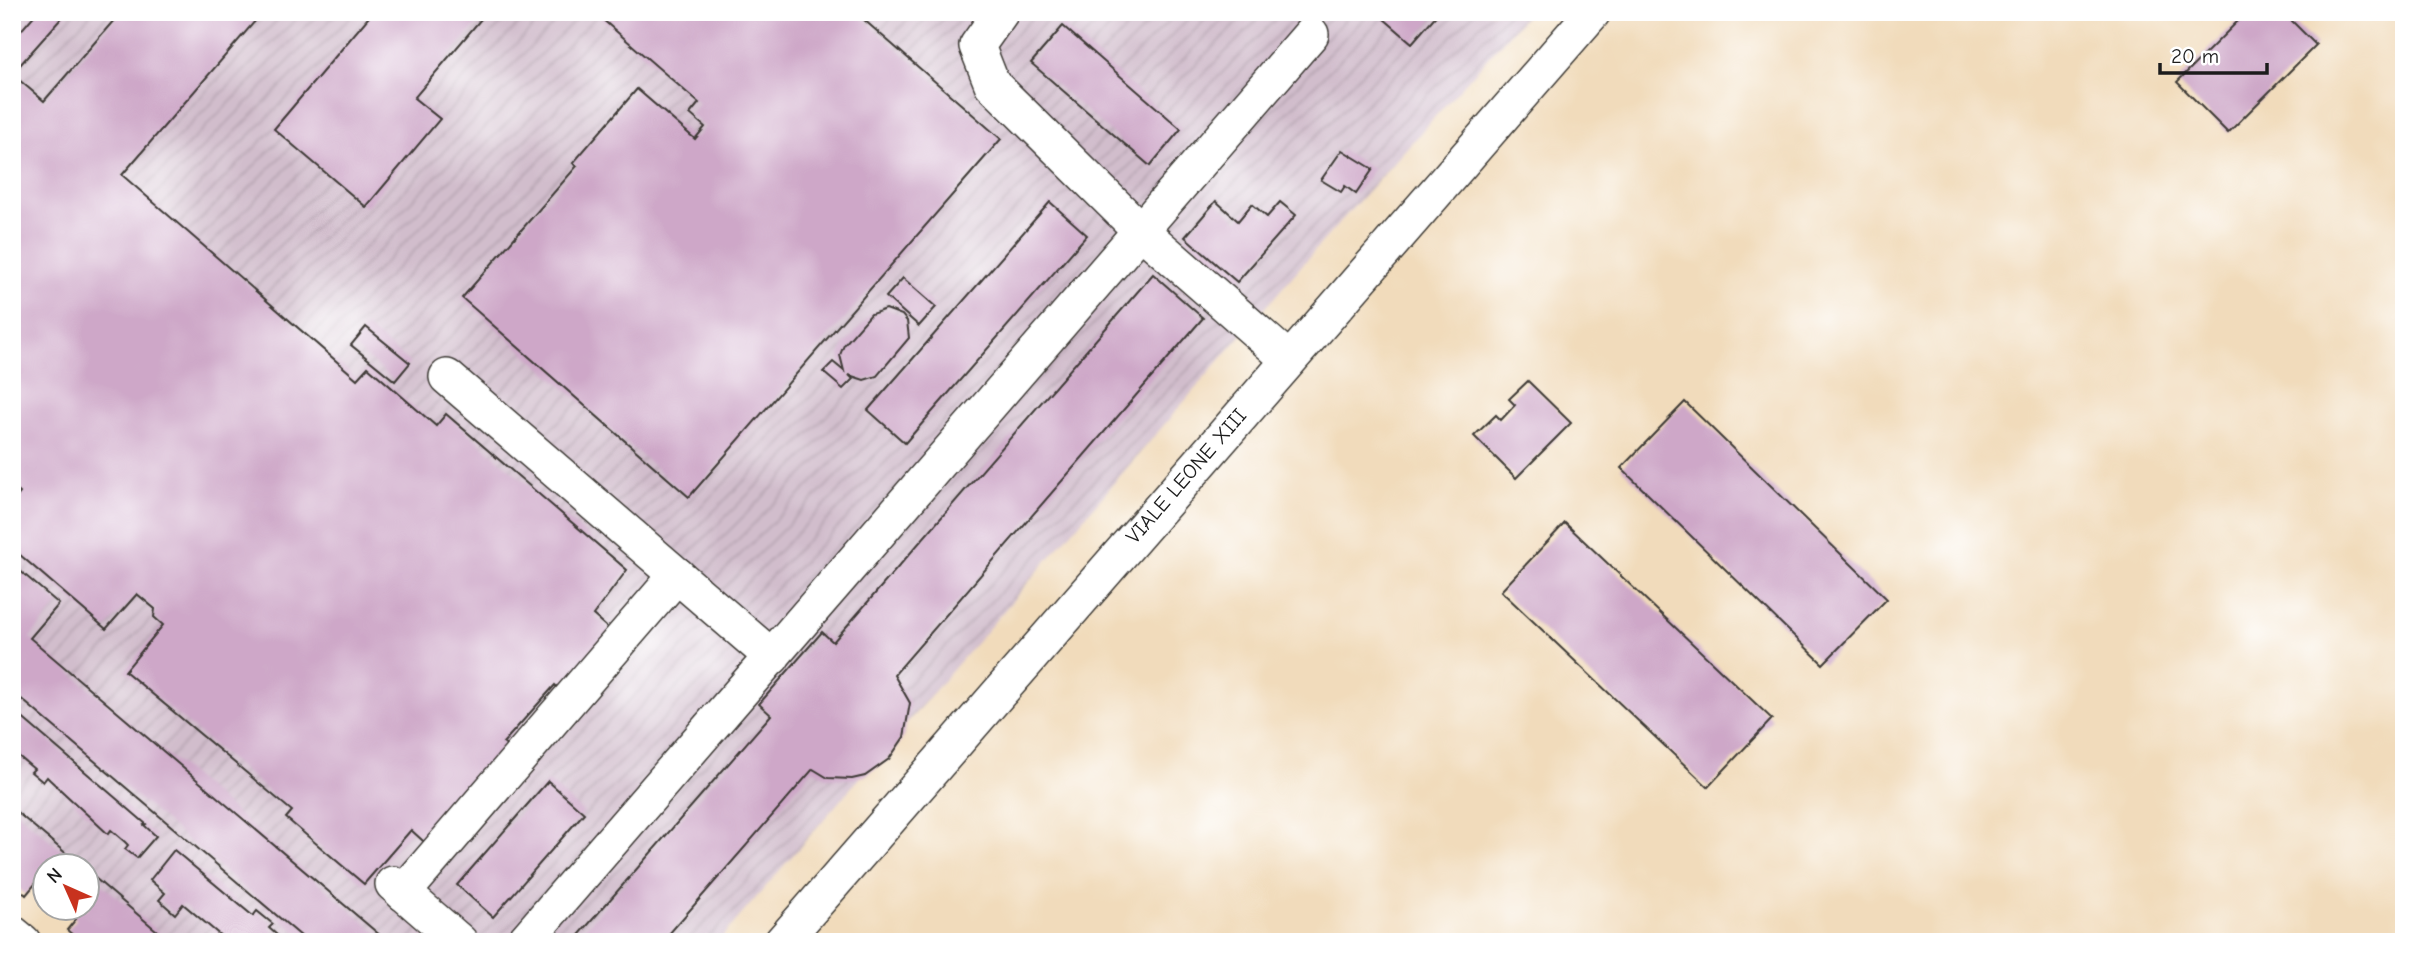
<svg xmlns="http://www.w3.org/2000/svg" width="2416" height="954" viewBox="0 0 2416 954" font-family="'Comic Neue',sans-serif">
	<defs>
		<pattern id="industrial-furrows" width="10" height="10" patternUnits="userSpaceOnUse" patternTransform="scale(1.75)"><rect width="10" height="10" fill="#d1bdcc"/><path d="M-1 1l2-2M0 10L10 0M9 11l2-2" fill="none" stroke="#b3a2af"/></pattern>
	</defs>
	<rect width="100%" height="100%" fill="#fff"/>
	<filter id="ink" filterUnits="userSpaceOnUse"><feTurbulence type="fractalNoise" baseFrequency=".0143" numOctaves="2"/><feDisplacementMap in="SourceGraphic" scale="14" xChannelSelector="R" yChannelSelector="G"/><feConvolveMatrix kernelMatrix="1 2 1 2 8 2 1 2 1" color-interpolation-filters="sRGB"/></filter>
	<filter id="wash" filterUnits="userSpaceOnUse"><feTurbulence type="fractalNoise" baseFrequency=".00686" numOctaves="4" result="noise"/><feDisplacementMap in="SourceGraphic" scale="28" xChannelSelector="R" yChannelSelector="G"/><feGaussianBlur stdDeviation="1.57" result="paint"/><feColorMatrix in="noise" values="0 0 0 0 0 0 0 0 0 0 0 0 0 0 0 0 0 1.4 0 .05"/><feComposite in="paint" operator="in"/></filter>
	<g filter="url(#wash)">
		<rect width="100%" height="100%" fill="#f1dbbb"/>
		<!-- industrial -->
		<path fill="url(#industrial-furrows)" d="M12 12H1529L1315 250 718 942H105L88 908V866L12 863Z"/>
		<g id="blocks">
			<!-- building -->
			<g fill="#cea7c8">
				<path d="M37 12H67L12 74 44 101 121 12H263L122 175 357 379 368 367 436 426 446 414 627 570 593 615 619 638 567 697 555 685 503 743 517 755 433 850 411 830 364 884 286 818 292 811 125 671 163 625 154 617 155 609 137 594 106 629 12 548V503L20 493 12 486V41Z"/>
				<path d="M373 12H487L414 98 440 119 366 207 274 129Z"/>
				<path d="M594 12H855L1001 139 689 497 462 298 577 166 573 163 637 89 695 139 705 127 690 114 699 103Z"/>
				<path d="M1376 12H1439L1412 43Z"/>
				<path d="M2247 12H2283L2316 45 2228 133 2177 82Z"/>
				<path d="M1063 26 1181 129 1150 166 1031 63Z"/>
				<path d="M1342 150 1373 169 1356 194 1345 186 1341 192 1321 180Z"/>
				<path d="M1216 201 1238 221 1252 204 1267 217 1280 202 1296 215 1237 282 1185 237Z"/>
				<path d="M1050 202 1087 235 905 443 868 410Z"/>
				<path d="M1153 274 1203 318 894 675 910 703 904 737 889 759 865 776 852 779 828 778 813 769 662 942H573L771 715 759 704 822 632 833 642Z"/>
				<path d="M903 278 936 307 919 326 886 297Z"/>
				<path d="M886 309 902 315 907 321 909 338 877 376 864 380 849 375 853 379 843 389 823 372 833 362 844 371 840 355 844 345 871 314Z"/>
				<path d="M366 327 410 363 395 381 351 345Z"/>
				<path d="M1528 381 1571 423 1516 478 1474 436 1496 415 1501 420 1515 405 1509 399Z"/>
				<path d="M1685 402 1887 599 1823 664 1621 468Z"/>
				<path d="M1565 523 1772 719 1708 787 1501 591Z"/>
				<path d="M12 564 59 604 30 638 388 942H308L12 691Z"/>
				<path d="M12 709 146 824 144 825 156 836 137 858 125 849 128 845 125 842 111 830 108 834 50 780 47 777 43 782 31 772 34 769 16 754 19 750 12 745Z"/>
				<path d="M548 781 584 813 493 917 457 885Z"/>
				<path d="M12 808 81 866H46V892L35 884 26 895 12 883Z"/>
				<path d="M174 850 253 916 257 911 273 924 269 928 285 942H228L183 904 175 914 159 900 165 893 150 880Z"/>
				<path d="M88 872 109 890 170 942H81L67 930 76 919 64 908H88Z"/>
			</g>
		</g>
	</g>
	<g filter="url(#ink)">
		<use href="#blocks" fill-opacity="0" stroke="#3c3934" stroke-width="2"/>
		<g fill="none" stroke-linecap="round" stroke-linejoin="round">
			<!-- minor casing -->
			<g stroke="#3c3934" stroke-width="38">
				<g id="minor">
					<path d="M1001 12 977 46 992 84 1140 230 1288 359"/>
					<path d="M447 377 772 657"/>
					<path d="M393 884 460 942"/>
					<path d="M403 893 677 575"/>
					<path d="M12 933 23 942"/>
					<path d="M524 942 1311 34"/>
					<path d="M782 942 1593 12"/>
				</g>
			</g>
			<!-- minor -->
			<use href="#minor" stroke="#fff" stroke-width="35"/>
		</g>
	</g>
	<g text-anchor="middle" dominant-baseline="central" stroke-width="5" stroke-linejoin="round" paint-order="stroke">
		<!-- street labels -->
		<g font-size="21" fill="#1c1c1c" stroke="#fff">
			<text transform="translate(1186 476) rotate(-49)">VIALE LEONE XIII</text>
		</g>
	</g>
	<!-- margin -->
	<rect width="2416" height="954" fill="none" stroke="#fff" stroke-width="42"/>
	<!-- north arrow -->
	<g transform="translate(66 887) rotate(315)"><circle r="33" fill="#ffffff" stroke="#a4a4a4" stroke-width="2"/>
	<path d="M0-5L12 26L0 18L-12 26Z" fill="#c8321e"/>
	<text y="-10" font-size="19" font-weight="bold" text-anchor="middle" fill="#1c1c1c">N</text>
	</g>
	<!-- scale -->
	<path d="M2160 63v10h107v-10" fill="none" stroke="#1c1c1c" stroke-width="3.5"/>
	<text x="2171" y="63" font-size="21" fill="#1c1c1c" stroke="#ffffff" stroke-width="5" paint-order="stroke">20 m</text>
</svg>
